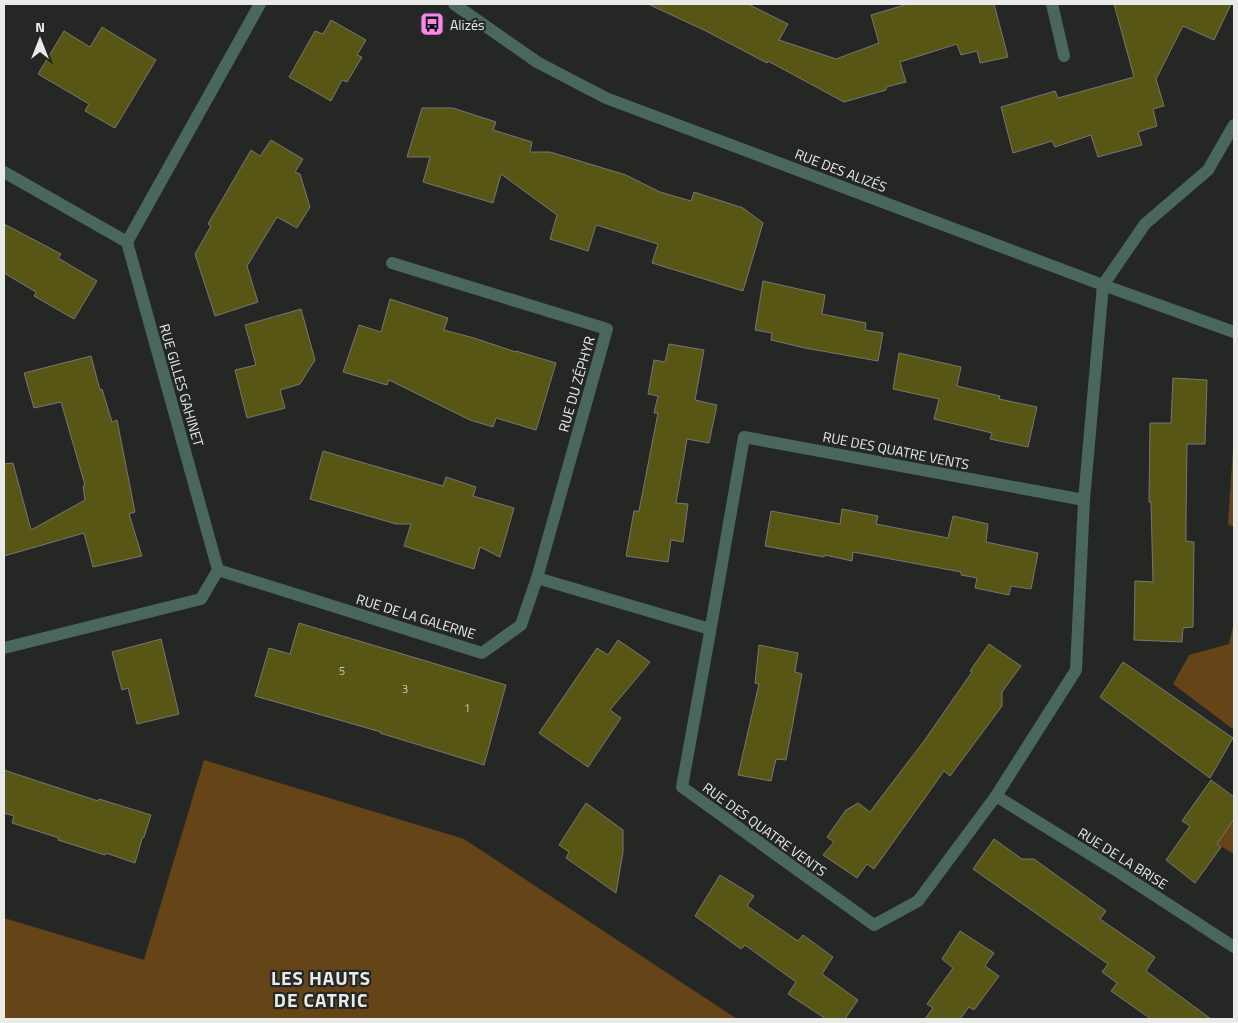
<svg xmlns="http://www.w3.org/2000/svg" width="1238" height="1023" viewBox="0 0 1238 1023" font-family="'Titillium Web',sans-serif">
	<rect width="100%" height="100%" fill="#252725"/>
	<!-- green -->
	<g fill="#654517">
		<path d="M1233 448H1234V527L1228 524Z"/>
		<path d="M1234 622V730L1173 684 1189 655 1229 644Z"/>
		<path d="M204 760 464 839 737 1019H4V918L144 960Z"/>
		<path d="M1234 819V854L1217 844Z"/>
	</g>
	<!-- building -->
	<g fill="#585615" stroke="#777774">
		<path d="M648 4H748L788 24 779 40 836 59 879 43 871 15 908 4H994L1008 57 980 63 977 51 961 55 957 44 900 62 906 82 886 87V90L844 102 768 61 767 63 706 31Z"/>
		<path d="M1114 4H1231L1214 40 1183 26 1156 79 1164 106 1153 109 1157 126 1138 132 1142 145 1098 157 1091 135 1055 147 1052 141 1013 153 1001 107 1055 91 1058 98 1134 77Z"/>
		<path d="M331 20 366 40 357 55 362 57 347 82 342 80 331 101 289 77 315 31 323 34Z"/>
		<path d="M102 27 156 60 115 128 85 111 89 104 38 74 64 31 90 47Z"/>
		<path d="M422 108H453L496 122 493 130 532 142 530 152H550L626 175 660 192 691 201 694 192 743 208 763 223 743 291 652 263 658 244 596 225 588 251 550 239 557 215 501 174 493 203 423 182 430 157H407Z"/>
		<path d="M271 140 303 159 295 172 300 174 310 207 297 228 277 217 247 266 258 302 215 316 195 254 211 226 208 224 251 150 260 156Z"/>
		<path d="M4 224 61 254 58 258 97 281 74 319 34 296 36 292 4 273Z"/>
		<path d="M763 281 825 295 822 314 866 323 865 330 883 333 878 361 805 348 771 340 772 333 755 330Z"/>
		<path d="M390 299 448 318 444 330 474 338 516 352V351L556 363 536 430 496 418 493 427 470 420 389 380 387 385 343 372 359 325 381 332Z"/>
		<path d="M301 309 315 360 300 384 280 390 285 408 247 418 235 370 256 365 245 325Z"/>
		<path d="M669 344 704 350 695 400 717 405 709 443 687 439 676 503 688 504 683 542 671 540 668 562 626 556 634 511H639L658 413H654L658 396 648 394 654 360 665 362Z"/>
		<path d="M899 353 961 367 957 386 1000 396 999 399 1037 407 1028 447 990 439 992 433 934 419 939 399 893 389Z"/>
		<path d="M91 356 100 390 102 389 112 422 117 420 135 512 129 514 142 556 93 567 84 533 4 556V464L13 463 31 530 85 500 83 486 85 485 61 402 34 408 24 373Z"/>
		<path d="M1173 378 1207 380 1205 444H1187L1186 521V541L1194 542 1193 627 1183 628 1182 642 1134 640 1135 581 1153 582 1151 502H1149L1150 423H1171Z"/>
		<path d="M323 451 443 486 446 477 476 487 473 496 514 508 500 557 480 547 474 569 404 546 411 524H396L310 499Z"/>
		<path d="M842 509 878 516 876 524 948 538 953 516 988 524 986 542 1038 553 1031 589 1011 586 1009 595 975 588 977 578 961 575V572L853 552 852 561 825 555 824 557 765 546 771 511 840 524Z"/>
		<path d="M299 623 506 685 484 765 380 733 381 732 255 696 269 648 290 654Z"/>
		<path d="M161 639 179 714 137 724 128 688 122 690 112 652Z"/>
		<path d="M618 640 650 662 610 710 621 718 588 767 539 733 597 648 608 655Z"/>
		<path d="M989 644 1021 666 1002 692V706L950 776 944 771 874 869 867 864 857 878 823 855 834 842 827 837 846 810 858 803 870 812 924 741 972 672 970 671Z"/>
		<path d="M759 645 798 653 795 672 802 674 786 760 776 759 771 781 738 775 759 684 755 683Z"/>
		<path d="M1123 662 1233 738 1210 778 1100 697Z"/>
		<path d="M4 770 98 801 99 799 151 815 144 837 142 839 135 863 106 853 105 855 58 840 59 838 12 823 14 816 4 813Z"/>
		<path d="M1211 780 1234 797V819L1217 844 1221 847 1195 883 1166 860 1190 826 1182 821Z"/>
		<path d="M586 803 623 830V852L616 893 566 858 569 852 559 845Z"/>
		<path d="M994 839 1022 859H1034L1106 911 1100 919 1155 957 1146 971 1211 1019H1151L1111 991 1117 983 1102 972 1108 964 973 869Z"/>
		<path d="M720 875 754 896 747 906 798 941 803 935 833 957 822 974 858 1000 845 1019H826L788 994 796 982 745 945 741 949 695 916Z"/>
		<path d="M960 931 994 953 985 966 999 976 974 1010 969 1007 960 1019H925L933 1008 927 1004 953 968 942 959Z"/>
	</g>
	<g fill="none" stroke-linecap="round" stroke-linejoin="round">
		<!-- street -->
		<g stroke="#49675f" stroke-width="12">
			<path d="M454 4 537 62 606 98 1103 285 1234 332"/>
			<path d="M1052 4 1064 56"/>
			<path d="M4 172 127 242"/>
			<path d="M392 263 607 329 537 578"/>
			<path d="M1084 500 744 437 712 621 682 787 874 925 918 901 996 796 1076 670 1084 500 1103 285 1145 224 1208 170 1234 125"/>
			<path d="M218 570 482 653 521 625 537 578 710 629"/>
			<path d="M4 648 201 599 218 570 127 242 260 4"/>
			<path d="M996 796 1117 871 1234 947"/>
		</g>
	</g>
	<!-- icons -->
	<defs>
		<g id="bus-square" transform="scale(1.25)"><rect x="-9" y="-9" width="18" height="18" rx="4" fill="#f688ec" stroke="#252725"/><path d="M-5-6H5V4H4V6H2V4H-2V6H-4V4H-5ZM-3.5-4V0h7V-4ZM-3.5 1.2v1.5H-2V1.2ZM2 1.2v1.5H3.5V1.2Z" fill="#111"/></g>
	</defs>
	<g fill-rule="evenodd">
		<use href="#bus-square" x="432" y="24"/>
	</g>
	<g text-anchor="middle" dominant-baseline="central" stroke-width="4.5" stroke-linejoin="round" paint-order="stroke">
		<!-- number labels -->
		<g font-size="11" fill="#c5c6b4">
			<text x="342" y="671">5</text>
			<text x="405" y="689">3</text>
			<text x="467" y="708">1</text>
		</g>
		<!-- poi labels -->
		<g font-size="14" fill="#e9ebe9" stroke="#252725" text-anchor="start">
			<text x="450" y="24">Alizés</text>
		</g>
		<!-- street labels -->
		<g font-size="14" fill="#e9ebe9" stroke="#252725">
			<text transform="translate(841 170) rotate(21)">RUE DES ALIZÉS</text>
			<text transform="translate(576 384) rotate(-74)">RUE DU ZÉPHYR</text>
			<text transform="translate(182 385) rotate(74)">RUE GILLES GAHINET</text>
			<text transform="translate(896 450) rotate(11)">RUE DES QUATRE VENTS</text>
			<text transform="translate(416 616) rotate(17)">RUE DE LA GALERNE</text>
			<text transform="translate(765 829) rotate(36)">RUE DES QUATRE VENTS</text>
			<text transform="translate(1123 858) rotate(32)">RUE DE LA BRISE</text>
		</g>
		<!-- district labels -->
		<g font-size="19" font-weight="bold" letter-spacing="1" fill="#e9ebe9" stroke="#252725">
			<text x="321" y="977">LES HAUTS<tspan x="321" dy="22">DE CATRIC</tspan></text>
		</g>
	</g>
	<!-- border -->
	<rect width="1238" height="1023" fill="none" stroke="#e9ebe9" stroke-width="10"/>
	<!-- north arrow -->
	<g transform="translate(40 40)" stroke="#252725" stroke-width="4" paint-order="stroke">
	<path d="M0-4L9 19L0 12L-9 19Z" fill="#e9ebe9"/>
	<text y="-8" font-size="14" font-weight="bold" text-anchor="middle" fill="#e9ebe9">N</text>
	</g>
</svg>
